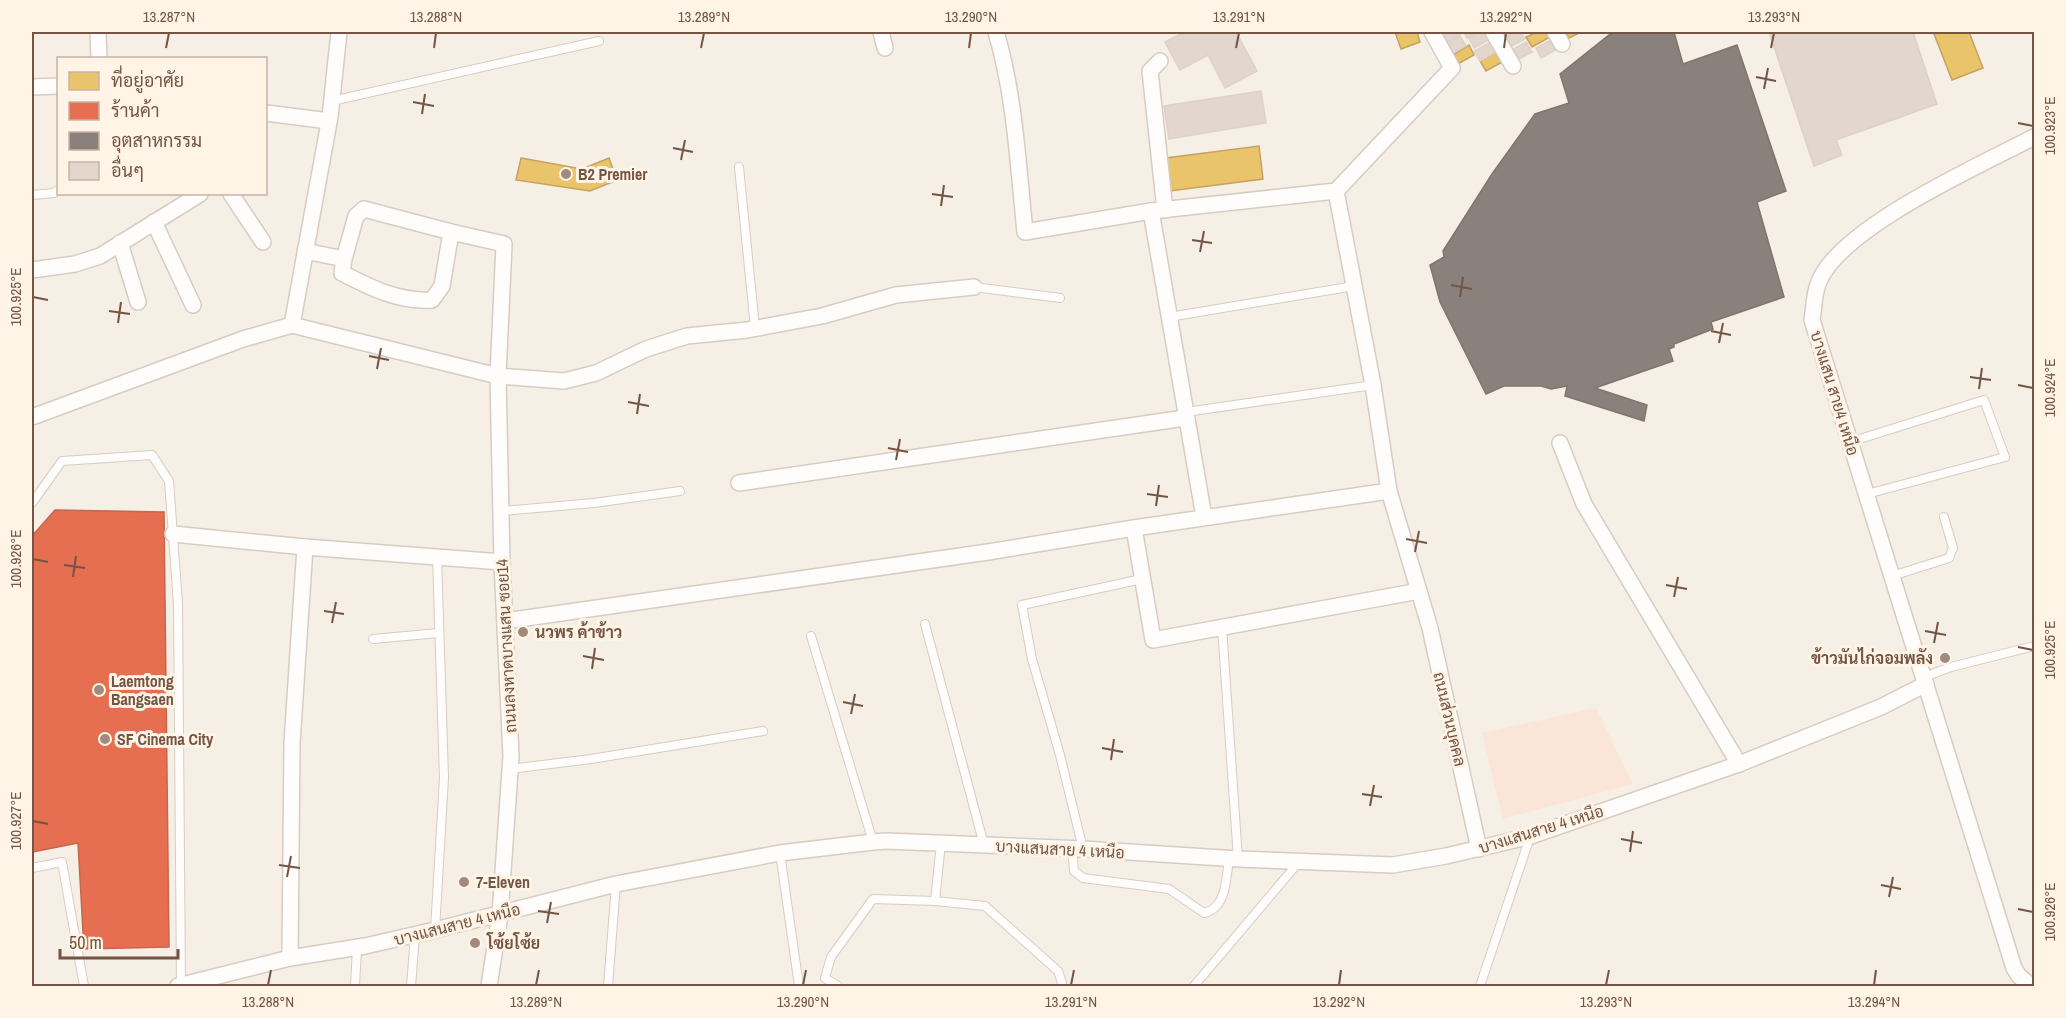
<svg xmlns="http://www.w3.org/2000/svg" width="2066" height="1018" viewBox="0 0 2066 1018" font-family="'Archivo Narrow',Sarabun,sans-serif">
	<rect width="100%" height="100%" fill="#f6efe5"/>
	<!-- commercial -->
	<path fill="#fbe5d9" d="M1596 708 1633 784 1503 819 1482 733Z"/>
	<!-- homes -->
	<g fill="#e9c46a" stroke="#c6a25f" stroke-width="1.5">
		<path d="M1395 32H1417L1420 42 1401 49Z"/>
		<path d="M1537 32H1547L1550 37 1532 47 1526 37Z"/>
		<path d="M1565 32H1581L1569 38Z"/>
		<path d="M1940 32H1969L1983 68 1952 80 1934 34Z"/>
		<path d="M1469 45 1474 55 1456 65 1451 56Z"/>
		<path d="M1498 51 1504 61 1486 71 1480 61Z"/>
		<path d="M1259 146 1263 179 1170 191 1166 158Z"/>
		<path d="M521 158 582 169 609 158 617 180 590 191 516 180Z"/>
	</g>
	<!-- shops -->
	<path fill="#e76f51" stroke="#c4674d" stroke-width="1.5" d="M55 510 164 512 169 947 84 949 78 843 32 852V536Z"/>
	<!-- industry -->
	<path fill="#8a817c" stroke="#83746c" stroke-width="1.5" d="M1618 32H1674L1683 64 1737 45 1786 191 1757 202 1784 297 1711 322 1713 329 1674 344V347L1669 349 1673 361 1595 388 1647 405 1644 421 1565 396 1567 386 1551 389 1541 386H1504L1486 394 1440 302 1430 265 1444 257 1443 251 1492 174 1535 114 1569 103 1560 74 1609 35Z"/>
	<!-- building -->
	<g fill="#e2d6cd" stroke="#dfd1c7" stroke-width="1.5">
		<path d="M1184 32H1236L1257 71 1225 88 1208 55 1180 70 1165 42Z"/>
		<path d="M1442 32H1460L1461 34 1443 44 1437 34Z"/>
		<path d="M1464 32H1479L1467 38Z"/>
		<path d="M1480 32H1489L1492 38 1474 48 1469 38Z"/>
		<path d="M1514 32H1521L1525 39 1506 49 1501 39Z"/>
		<path d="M1769 32H1913L1937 104 1836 140 1842 155 1814 166Z"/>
		<path d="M1460 36 1466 46 1448 56 1442 46Z"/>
		<path d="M1554 38 1559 48 1541 58 1536 48Z"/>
		<path d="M1493 41 1498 51 1480 61 1474 51Z"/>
		<path d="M1526 42 1532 52 1513 62 1508 52Z"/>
		<path d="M1261 91 1266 123 1169 139 1164 106Z"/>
	</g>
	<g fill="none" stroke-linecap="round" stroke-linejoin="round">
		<!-- lane casing -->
		<g stroke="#d7ccc3" stroke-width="10">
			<g id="lane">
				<path d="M332 101 599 41"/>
				<path d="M739 167 755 328"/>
				<path d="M32 195 54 193 58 190"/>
				<path d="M974 287 1060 298"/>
				<path d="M1169 317 1354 286"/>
				<path d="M1186 412 1373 385"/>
				<path d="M1850 442 1984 400 2005 457 1867 494"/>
				<path d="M32 503 62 461 152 455 169 481 178 604 181 986"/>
				<path d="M501 511 594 503 680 491"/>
				<path d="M1892 576 1949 558 1953 548 1944 517"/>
				<path d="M925 624 984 845"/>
				<path d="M1222 627 1238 859"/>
				<path d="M811 636 873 842"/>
				<path d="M373 639 438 633"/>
				<path d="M1924 677 1951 667 2034 646"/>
				<path d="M510 769 591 759 763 731"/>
				<path d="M1072 848 1074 871 1083 878 1169 889 1204 913C1227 908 1226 878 1229 859"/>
				<path d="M1083 849 1060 755 1032 659 1022 605 1142 579"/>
				<path d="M780 853 799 986"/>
				<path d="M32 868 62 862 84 986"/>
				<path d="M935 901 941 843"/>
				<path d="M435 930 444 778 437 556"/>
				<path d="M355 986 357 948"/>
				<path d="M411 986 415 935"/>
				<path d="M608 986 616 884"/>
				<path d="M838 986 825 978 831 957 873 899 935 901 985 906 1058 971 1063 986"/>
				<path d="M1194 986 1298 863"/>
				<path d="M1480 986 1530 837"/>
			</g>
		</g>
		<!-- street casing -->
		<g stroke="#d7ccc3" stroke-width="18">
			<g id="street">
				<path d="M98 32 99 58"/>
				<path d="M881 32 885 48"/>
				<path d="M996 32C1015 96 1018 165 1025 232L1151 211 1336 191"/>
				<path d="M1432 32 1452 68 1336 191 1373 385 1389 491 1430 628 1479 849"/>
				<path d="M1493 32 1513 66"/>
				<path d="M1555 32 1562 44"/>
				<path d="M1160 61 1150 71 1165 210"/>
				<path d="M32 87 58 86"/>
				<path d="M266 113 329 121"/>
				<path d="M231 194 263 242"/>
				<path d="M1151 211 1204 517"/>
				<path d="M154 222 193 305"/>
				<path d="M451 232 504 244 498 376 502 562 511 756 500 915 489 986"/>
				<path d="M120 243 138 302"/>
				<path d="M305 251 344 259 342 273C371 288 399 302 432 300L442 286 451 232 364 209 356 216 344 259"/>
				<path d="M32 270 75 264 100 256 200 194"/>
				<path d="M292 325 330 117 339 32"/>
				<path d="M32 417 243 339 292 325 498 376 564 381 596 373 646 349 687 336 747 330 822 316 896 295 974 287"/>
				<path d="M1560 443 1584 504 1739 764"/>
				<path d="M739 483 1185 418"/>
				<path d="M1134 528 1153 640 1419 591"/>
				<path d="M173 534 305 547 502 562"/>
				<path d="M505 621 988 552 1134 528 1389 491"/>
				<path d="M290 958 292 743 305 547"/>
				<path d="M178 986 290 958 365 946 435 930 616 884 780 853 873 842 886 841 1083 849 1238 859 1393 865 1446 856 1531 836 1739 764 1881 707 1926 684"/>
				<path d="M2031 986 2019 976 2014 968 1812 320C1814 308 1814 295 1818 284 1838 228 1981 165 2034 137"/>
			</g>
		</g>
		<!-- lane -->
		<use href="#lane" stroke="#fefdfb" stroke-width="8"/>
		<!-- street -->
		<use href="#street" stroke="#fefdfb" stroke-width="15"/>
	</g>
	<!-- ticks -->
	<path fill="none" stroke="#745445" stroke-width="2" d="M166 48 169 33M434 48 436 33M701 48 704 33M969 48 971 33M1236 48 1239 33M1504 48 1506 33M1771 48 1774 33M1756 77 1776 81M1764 89 1768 68M413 102 434 106M422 114 425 94M2018 123 2033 126M673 148 693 152M681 160 685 140M932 194 953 197M941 206 944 185M1192 240 1212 243M1200 252 1204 231M1451 285 1472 289M33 297 48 300M1460 297 1463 277M109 311 130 314M118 323 121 302M1711 331 1731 335M1719 343 1723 323M369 356 389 360M377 369 381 348M1970 377 1991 380M2018 385 2033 388M1979 389 1982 368M628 402 649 406M637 414 640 394M888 448 908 452M896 460 900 439M1147 494 1168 497M1156 506 1159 485M1406 539 1427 543M1415 552 1419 531M33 559 48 562M64 565 85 568M73 577 76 556M1666 585 1687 589M1674 597 1678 577M324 611 344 614M332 623 336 602M1925 631 1946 635M1934 643 1938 622M2018 647 2033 650M583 656 604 660M592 669 595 648M843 702 863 706M851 714 855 694M1102 748 1123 752M1111 760 1114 739M1362 794 1382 797M1370 806 1374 785M33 821 48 824M1621 839 1642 843M1630 852 1633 831M279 865 300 868M287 877 291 856M1881 885 1901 889M1889 897 1893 877M2018 909 2033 912M538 911 559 914M547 923 551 902M268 985 271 970M536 985 539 970M803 985 806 970M1071 985 1074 970M1339 985 1341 970M1606 985 1609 970M1874 985 1876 970"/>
	<!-- markers -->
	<g fill="#a28a7d" stroke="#fff4e5" stroke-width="2">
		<circle cx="566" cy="174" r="6"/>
		<circle cx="523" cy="632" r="6"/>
		<circle cx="1945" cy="658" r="6"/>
		<circle cx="99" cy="690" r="6"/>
		<circle cx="105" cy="739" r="6"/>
		<circle cx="464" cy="882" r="6"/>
		<circle cx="475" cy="943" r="6"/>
	</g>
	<g text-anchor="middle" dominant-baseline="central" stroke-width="6" stroke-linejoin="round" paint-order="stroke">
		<!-- poi labels -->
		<g font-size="16" font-weight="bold" fill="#745445" stroke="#fff4e5" text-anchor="start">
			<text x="578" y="174">B2 Premier</text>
			<text x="535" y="632">นวพร ค้าข้าว</text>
			<text x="1933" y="658" text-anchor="end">ข้าวมันไก่จอมพลัง</text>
			<text x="111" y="681">Laemtong<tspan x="111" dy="18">Bangsaen</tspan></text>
			<text x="117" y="739">SF Cinema City</text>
			<text x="476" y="882">7-Eleven</text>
			<text x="487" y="943">โซ้ยโซ้ย</text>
		</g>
		<!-- street labels -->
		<g font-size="16" fill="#745445" stroke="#fff4e5">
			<text transform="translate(1835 393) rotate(73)">บางแสน สาย4 เหนือ</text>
			<text transform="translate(506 646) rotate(-93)">ถนนลงหาดบางแสน ซอย14</text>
			<text transform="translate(1450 719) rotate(77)">ถนนส่วนบุคคล</text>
			<text transform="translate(1541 829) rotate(-17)">บางแสนสาย 4 เหนือ</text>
			<text transform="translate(1060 849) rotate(3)">บางแสนสาย 4 เหนือ</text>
			<text transform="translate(457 924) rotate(-14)">บางแสนสาย 4 เหนือ</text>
		</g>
	</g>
	<!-- border -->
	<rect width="2066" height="1018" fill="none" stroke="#fff4e5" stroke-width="66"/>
	<!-- legend -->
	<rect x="57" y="57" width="210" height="138" fill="#fff4e5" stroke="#c7b4a5" stroke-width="1.5"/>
	<rect x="69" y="72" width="30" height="18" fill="#e9c46a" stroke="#c7b4a5" stroke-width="1.5"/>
	<text x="111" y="87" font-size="18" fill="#745445">ที่อยู่อาศัย</text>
	<rect x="69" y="102" width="30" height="18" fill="#e76f51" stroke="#c7b4a5" stroke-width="1.5"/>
	<text x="111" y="117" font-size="18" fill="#745445">ร้านค้า</text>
	<rect x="69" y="132" width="30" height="18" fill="#8a817c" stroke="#c7b4a5" stroke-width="1.5"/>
	<text x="111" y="147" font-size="18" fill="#745445">อุตสาหกรรม</text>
	<rect x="69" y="162" width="30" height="18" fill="#e2d6cd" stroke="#c7b4a5" stroke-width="1.5"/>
	<text x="111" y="177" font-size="18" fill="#745445">อื่นๆ</text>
	<!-- scale -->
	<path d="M60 949v9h118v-9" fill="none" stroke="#745445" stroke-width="3"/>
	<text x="69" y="949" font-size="18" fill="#745445" stroke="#fff4e5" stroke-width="4.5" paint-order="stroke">50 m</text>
	<rect x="33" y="33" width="2000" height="952" fill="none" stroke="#745445" stroke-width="2"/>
	<g font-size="15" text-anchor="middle" fill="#745445">
		<text x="169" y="22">13.287°N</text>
		<text x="436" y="22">13.288°N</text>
		<text x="704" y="22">13.289°N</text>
		<text x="971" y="22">13.290°N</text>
		<text x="1239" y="22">13.291°N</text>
		<text x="1506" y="22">13.292°N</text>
		<text x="1774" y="22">13.293°N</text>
		<text transform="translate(2050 126) rotate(-90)" y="5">100.923°E</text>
		<text transform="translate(16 297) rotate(-90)" y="5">100.925°E</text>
		<text transform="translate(2050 388) rotate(-90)" y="5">100.924°E</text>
		<text transform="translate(16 559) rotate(-90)" y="5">100.926°E</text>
		<text transform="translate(2050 650) rotate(-90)" y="5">100.925°E</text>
		<text transform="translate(16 821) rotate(-90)" y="5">100.927°E</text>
		<text transform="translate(2050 912) rotate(-90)" y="5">100.926°E</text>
		<text x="268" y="1007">13.288°N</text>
		<text x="536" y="1007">13.289°N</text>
		<text x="803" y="1007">13.290°N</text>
		<text x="1071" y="1007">13.291°N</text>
		<text x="1339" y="1007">13.292°N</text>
		<text x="1606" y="1007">13.293°N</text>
		<text x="1874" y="1007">13.294°N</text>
	</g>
</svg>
